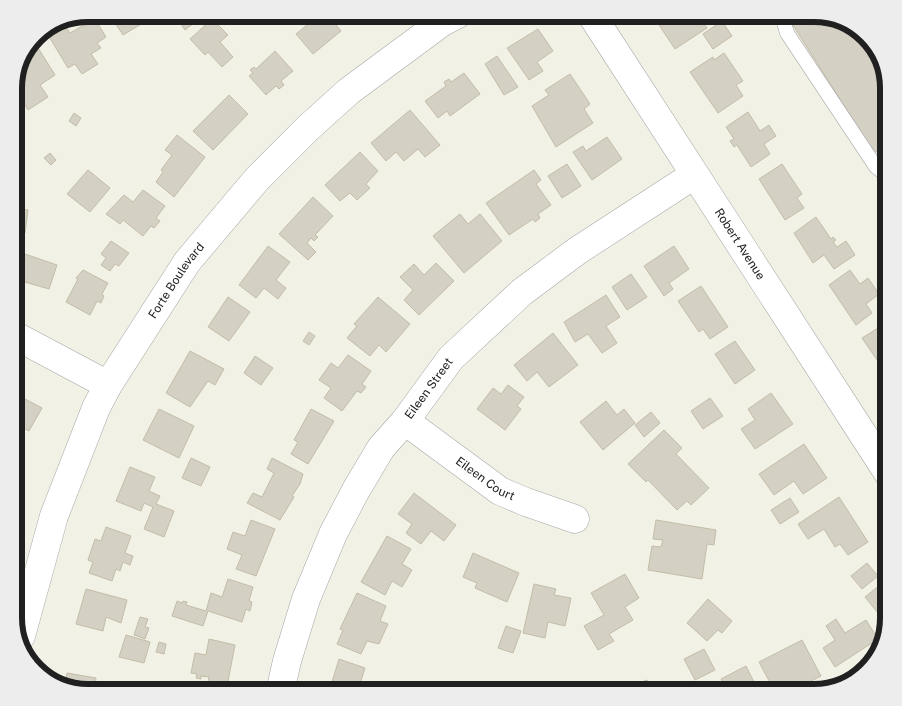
<svg xmlns="http://www.w3.org/2000/svg" width="902" height="706" viewBox="0 0 902 706" font-family="'Public Sans',sans-serif">
	<rect width="100%" height="100%" fill="#f1f1e6"/>
	<!-- building -->
	<g fill="#d4d0c3" stroke="#c3bda7">
		<path d="M92 14 106 37 97 43 101 48 91 54 98 64 82 74 75 64 68 68 45 30 63 23 70 33 84 25 81 21Z"/>
		<path d="M109 14H158L123 35Z"/>
		<path d="M260 14H279L268 23Z"/>
		<path d="M320 14H327L341 31 313 54 296 34Z"/>
		<path d="M663 14H684L686 16 697 14 707 28 675 49 655 19Z"/>
		<path d="M803 14H814L863 32 881 56 888 89V144L874 153 791 22Z"/>
		<path d="M189 18 194 23 185 30 181 24Z"/>
		<path d="M212 19 228 35 220 42 233 57 222 67 208 52 205 55 190 39Z"/>
		<path d="M722 21 732 36 713 49 703 34Z"/>
		<path d="M538 29 553 51 537 62 543 71 529 80 507 48Z"/>
		<path d="M35 43 55 75 40 85 48 97 28 110 20 97 15 100 14 98V83Z"/>
		<path d="M275 51 293 71 281 81 284 85 279 89 276 86 266 95 249 76 253 73 250 70 254 67 256 69Z"/>
		<path d="M724 53 743 81 736 85 743 96 718 113 690 72 713 57 714 60Z"/>
		<path d="M497 56 518 87 504 95 485 64Z"/>
		<path d="M464 73 480 94 450 116 447 111 438 118 425 101 446 86 444 82 449 79 451 82Z"/>
		<path d="M570 74 590 104 584 109 593 123 556 147 532 106 549 95 545 90Z"/>
		<path d="M229 95 248 114 213 150 193 131Z"/>
		<path d="M410 110 440 145 425 157 418 149 404 161 396 152 386 161 371 143Z"/>
		<path d="M748 112 760 131 769 125 776 136 764 144 770 154 751 167 737 145 734 147 730 141 734 139 726 127Z"/>
		<path d="M74 113 81 118 76 126 69 121Z"/>
		<path d="M177 135 205 157 174 197 156 182 163 172 161 170 172 155 165 150Z"/>
		<path d="M607 137 622 159 592 180 573 152 583 146 586 151Z"/>
		<path d="M360 152 378 171 366 184 370 188 357 200 350 193 340 201 325 185Z"/>
		<path d="M50 153 56 160 51 165 44 158Z"/>
		<path d="M567 164 581 186 562 198 548 176Z"/>
		<path d="M782 164 802 194 797 198 804 208 785 220 759 179Z"/>
		<path d="M88 170 110 188 90 212 67 194Z"/>
		<path d="M534 170 541 180 536 184 551 205 538 214 540 218 535 222 533 219 509 235 486 203Z"/>
		<path d="M143 190 165 206 156 218 160 221 154 228 151 226 143 236 123 220 120 224 106 214 124 195 133 202Z"/>
		<path d="M313 197 333 216 315 235 318 237 314 241 311 238 307 243 316 252 308 260 279 234Z"/>
		<path d="M14 208 28 210 25 233 14 232Z"/>
		<path d="M460 214 468 224 480 214 502 241 464 273 433 236Z"/>
		<path d="M816 217 831 239 833 237 836 240 833 242 837 247 846 241 855 255 834 269 824 255 813 263 794 233Z"/>
		<path d="M111 241 129 253 119 266 115 264 110 271 101 265 106 258 101 254Z"/>
		<path d="M268 246 290 262 276 280 286 288 278 299 264 288 256 298 239 285Z"/>
		<path d="M674 246 689 269 669 283 673 289 664 296 644 266Z"/>
		<path d="M22 253 57 265 49 289 14 279Z"/>
		<path d="M436 263 454 281 419 315 404 300 413 290 400 277 414 264 424 275Z"/>
		<path d="M83 270 108 283 102 294 104 296 101 303 97 301 90 315 66 302 78 279 76 278Z"/>
		<path d="M850 270 860 284 868 278 879 294 866 304 872 313 856 325 829 285Z"/>
		<path d="M631 274 647 297 627 310 612 287Z"/>
		<path d="M701 286 728 327 710 339 703 329 699 332 678 301Z"/>
		<path d="M606 295 620 317 606 326 617 343 602 353 588 334 575 342 564 322Z"/>
		<path d="M228 297 250 312 229 341 208 327Z"/>
		<path d="M378 297 410 324 386 352 379 345 370 356 347 338 357 326 354 324Z"/>
		<path d="M886 323 888 327V376L862 338Z"/>
		<path d="M309 332 315 336 309 345 303 341Z"/>
		<path d="M553 333 578 365 549 387 537 372 527 381 514 365Z"/>
		<path d="M735 341 755 370 735 384 715 354Z"/>
		<path d="M190 351 224 369 215 385 208 381 190 407 166 393Z"/>
		<path d="M348 355 371 371 362 384 366 387 361 393 357 391 342 411 324 398 331 388 319 380 331 363 338 368Z"/>
		<path d="M255 356 273 368 261 385 244 373Z"/>
		<path d="M508 385 524 397 517 406 521 409 505 430 477 409 493 388 501 394Z"/>
		<path d="M14 393 42 408 29 431 14 423Z"/>
		<path d="M771 393 793 424 755 449 741 429 755 420 748 409Z"/>
		<path d="M710 398 723 416 703 429 691 411Z"/>
		<path d="M606 401 617 415 624 409 635 423 603 450 580 422Z"/>
		<path d="M159 409 194 426 179 458 143 440Z"/>
		<path d="M311 409 334 421 308 464 291 454 298 442 294 440Z"/>
		<path d="M651 412 660 423 644 437 635 425Z"/>
		<path d="M664 430 682 448 676 454 709 488 691 505 687 501 677 510 648 480 646 482 628 464Z"/>
		<path d="M804 444 827 478 803 494 794 481 774 495 759 474Z"/>
		<path d="M14 449 22 452 16 467 22 469 14 487Z"/>
		<path d="M191 458 210 467 201 486 182 478Z"/>
		<path d="M272 458 303 474 300 484 292 496 294 497 280 520 247 503 253 493 262 497 274 473 267 469Z"/>
		<path d="M130 467 155 477 149 491 160 496 156 504 174 511 164 537 144 529 153 507 144 503 141 511 116 501Z"/>
		<path d="M414 493 456 525 444 541 431 531 421 544 406 533 412 524 398 514Z"/>
		<path d="M839 497 868 542 848 555 840 544 835 547 824 529 808 539 798 524Z"/>
		<path d="M790 498 799 512 780 524 771 510Z"/>
		<path d="M251 520 275 529 256 576 236 569 242 555 227 549 233 532 245 536Z"/>
		<path d="M656 520 716 530 714 545 707 544 702 579 648 570 652 546 661 547 663 540 653 539Z"/>
		<path d="M106 527 131 536 125 553 133 556 130 565 123 562 120 571 116 569 112 581 89 573 93 562 88 560 95 539 101 541Z"/>
		<path d="M387 536 411 549 402 564 412 570 402 587 392 581 385 595 361 582Z"/>
		<path d="M473 553 519 573 507 602 475 588 477 583 463 577Z"/>
		<path d="M867 563 878 576 862 589 851 576Z"/>
		<path d="M625 574 639 598 625 607 633 620 609 634 614 641 598 650 584 626 604 615 591 593Z"/>
		<path d="M228 579 253 587 249 601 252 602 250 611 246 609 242 622 208 611 203 626 172 616 177 601 182 603 183 601 187 602 186 605 206 611 211 593 222 597Z"/>
		<path d="M534 584 556 589 554 595 571 598 565 626 548 622 545 638 523 633Z"/>
		<path d="M881 584 888 590 886 623 865 597Z"/>
		<path d="M86 589 127 600 121 623 106 617 103 631 76 624Z"/>
		<path d="M357 593 386 606 380 621 388 624 379 644 367 641 361 654 337 644 343 630 340 629Z"/>
		<path d="M708 599 732 621 722 633 718 630 707 641 687 623Z"/>
		<path d="M140 617 148 619 145 627 149 628 145 639 134 635Z"/>
		<path d="M836 619 845 633 866 620 878 639 835 667 823 648 835 640 826 626Z"/>
		<path d="M506 626 521 631 513 653 498 648Z"/>
		<path d="M126 635 150 642 144 663 119 657Z"/>
		<path d="M209 639 235 645 228 681 231 682 229 692H206L209 677 201 676V679L196 678 197 674 191 673 195 653 206 655Z"/>
		<path d="M802 640 821 676 790 692H775L759 662Z"/>
		<path d="M159 642 166 644 164 654 156 652Z"/>
		<path d="M704 649 715 670 695 680 684 659Z"/>
		<path d="M339 659 365 668 360 684 370 687 368 692H329Z"/>
		<path d="M746 666 759 692H718L717 690 724 686 721 679Z"/>
		<path d="M67 673 96 678 94 692 65 683Z"/>
		<path d="M647 680 652 692H634L631 686Z"/>
	</g>
	<g fill="none" stroke-linecap="round" stroke-linejoin="round">
		<!-- service casing -->
		<g stroke="#a7a7a7" stroke-width="15">
			<path id="service" d="M785 14 784 23 787 33 876 167 884 173 888 171"/>
		</g>
		<!-- minor casing -->
		<g stroke="#a7a7a7" stroke-width="29">
			<g id="minor">
				<path id="s1" d="M591 14 888 473"/>
				<path d="M14 335 108 385"/>
				<path id="s2" d="M405 421 500 491 526 502 575 519"/>
				<path id="s3" d="M21 636 54 516 96 408 108 385 187 262 257 179 308 128 349 91 441 23 458 14"/>
				<path id="s4" d="M280 692 287 661 306 599 333 534 356 490 381 448 405 421 451 358 522 292 577 251 694 175"/>
			</g>
		</g>
		<!-- service -->
		<use href="#service" stroke="#fff" stroke-width="14"/>
		<!-- minor -->
		<use href="#minor" stroke="#fff" stroke-width="28"/>
	</g>
	<g text-anchor="middle" dominant-baseline="central" stroke-width="5" stroke-linejoin="round" paint-order="stroke">
		<!-- street labels -->
		<g font-size="12" fill="#202020" stroke="#fff">
			<text stroke="none"><textPath href="#s1" startOffset="274">Robert Avenue</textPath></text>
			<text stroke="none"><textPath href="#s3" startOffset="391">Forte Boulevard</textPath></text>
			<text stroke="none"><textPath href="#s4" startOffset="342">Eileen Street</textPath></text>
			<text stroke="none"><textPath href="#s2" startOffset="99">Eileen Court</textPath></text>
		</g>
	</g>
	<!-- crop -->
	<path d="M0 0H902V706H0ZM88 22H814A66 66 0 0 1 880 88V618A66 66 0 0 1 814 684H88A66 66 0 0 1 22 618V88A66 66 0 0 1 88 22Z" fill="#ededed" fill-rule="evenodd"/>
	<path fill="none" stroke="#202020" stroke-width="6" d="M88 22H814A66 66 0 0 1 880 88V618A66 66 0 0 1 814 684H88A66 66 0 0 1 22 618V88A66 66 0 0 1 88 22Z"/>
</svg>
